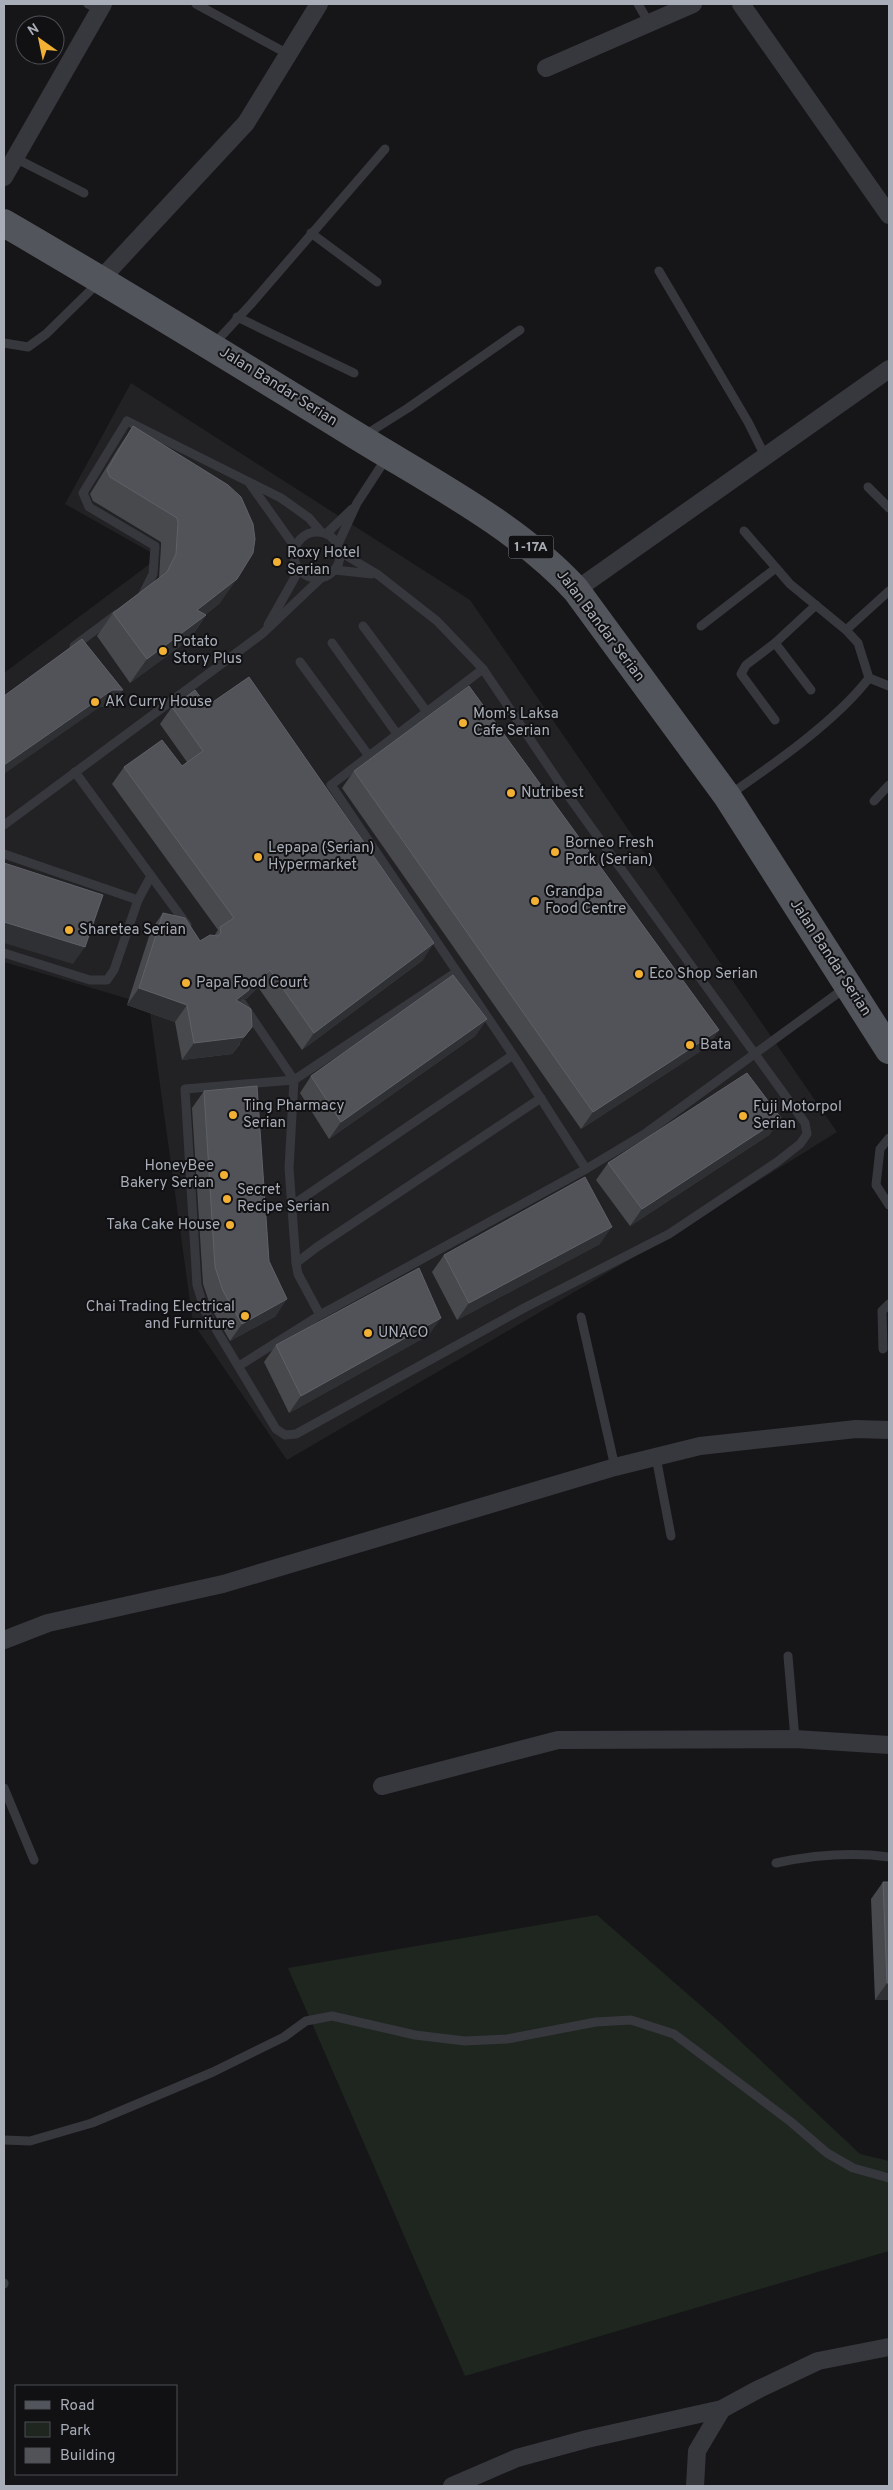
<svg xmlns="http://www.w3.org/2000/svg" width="893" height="2490" viewBox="0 0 893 2490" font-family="Overpass,sans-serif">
	<rect width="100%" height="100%" fill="#161618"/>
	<!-- built -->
	<path fill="#222225" d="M131 383 470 600 837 1132 665 1239 287 1460 193 1323 149 1005 4 962V673L159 557 65 504Z"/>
	<!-- green -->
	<path fill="#1e261f" d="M597 1915 722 2024 860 2154 889 2161V2251L465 2376 288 1968Z"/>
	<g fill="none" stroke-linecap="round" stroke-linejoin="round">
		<!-- service -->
		<g stroke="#37383d" stroke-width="9">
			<path d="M88 4 100 10"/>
			<path d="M196 4 288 54"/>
			<path d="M638 4 649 23"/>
			<path d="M15 158 84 193"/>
			<path d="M311 233 377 282"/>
			<path d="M659 271 748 422 765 456"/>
			<path d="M237 317 354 373"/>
			<path d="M4 343 28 347 46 334 98 283"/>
			<path d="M214 344 251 304 385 149"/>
			<path d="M365 435 408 408 520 330"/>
			<path d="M250 484 295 547"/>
			<path d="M868 487 889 508"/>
			<path d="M744 531 790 584 846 630 858 643 869 678"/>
			<circle cx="317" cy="555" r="23"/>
			<path d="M326 534 352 509"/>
			<path d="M338 544 357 503 387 457"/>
			<path d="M335 570 372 574"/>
			<path d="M142 596 153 574 155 546 89 507 83 493 127 421 281 498 309 518 321 532"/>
			<path d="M268 625 299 570"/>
			<path d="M363 626 427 712"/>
			<path d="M701 626 776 568"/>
			<path d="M846 630 889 591"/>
			<path d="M332 643 397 734"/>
			<path d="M775 643 746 665 741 674 775 720"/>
			<path d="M74 646 117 614"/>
			<path d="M300 662 369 756"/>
			<path d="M483 669 331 785 513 1055 586 1169"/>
			<path d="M811 690 775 643 816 605"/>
			<path d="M75 772 187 925"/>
			<path d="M729 795C774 764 836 721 869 678L889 686"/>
			<path d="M874 801 889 785"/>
			<path d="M4 825 262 634 321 578"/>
			<path d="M4 854 138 900"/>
			<path d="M4 953 90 980H107L114 970 138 900 151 876"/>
			<path d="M455 973 294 1080 289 1168 296 1263 298 1274 320 1315 586 1169 646 1133 845 988"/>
			<path d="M242 1003 294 1080 185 1089 197 1285 205 1311 276 1429 285 1435 296 1434 526 1307 669 1234 777 1162 800 1144 807 1134 805 1123 567 794 483 669 437 621 377 574 340 552"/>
			<path d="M889 1138 880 1149 876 1185 889 1205"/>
			<path d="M291 1206 513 1055"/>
			<path d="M296 1263 317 1247 541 1098"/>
			<path d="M581 1317 615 1467"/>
			<path d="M883 1349 882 1311 889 1304"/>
			<path d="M239 1366 320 1315"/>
			<path d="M656 1457 671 1536"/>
			<path d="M788 1656 795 1739"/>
			<path d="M4 1788 34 1860"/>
			<path d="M776 1863C814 1855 851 1852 889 1857"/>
			<path d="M4 2140 30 2141 92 2123 213 2072 284 2037 306 2021 332 2016 415 2035 465 2041 507 2039 596 2022 631 2020 674 2034 791 2122 827 2153 853 2168 889 2178"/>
			<path d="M4 2283V2284"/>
		</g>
		<!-- minor -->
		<g stroke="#37383d" stroke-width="18">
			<path d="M741 4 889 215"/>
			<path d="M546 68 693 4"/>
			<path d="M4 177 103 4"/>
			<path d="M101 279 246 123 319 4"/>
			<path d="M576 590 889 369"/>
			<path d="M4 1640 48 1623 223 1584 615 1467 700 1446 856 1429 889 1430"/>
			<path d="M382 1786 558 1740 795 1739 889 1745"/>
			<path d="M452 2486 517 2458 587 2439 722 2409 757 2390 818 2361 889 2347"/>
			<path d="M695 2486 697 2451 722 2409"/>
		</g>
		<!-- primary -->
		<path stroke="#53555c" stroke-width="28" d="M4 223C123 292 240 364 357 436 430 481 519 527 576 590L727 796 889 1050"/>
	</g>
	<!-- wall -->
	<g fill="#47494d">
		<path d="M133 426 220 603 205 615H206L190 639 130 683 97 636 113 613 159 578 161 546V542L93 501 90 494 117 450Z"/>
		<path d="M207 706 423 960 302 1050 258 987 246 999 243 998 240 1002V1044L232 1054 182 1060 175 1022 127 1005 151 930 163 913 200 941 214 936 218 930 112 784 124 767 182 766 187 762 160 724 172 707Z"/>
		<path d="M354 771 719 1030 707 1047 581 1129 342 788Z"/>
		<path d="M487 1019 475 1036 329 1139 300 1093 311 1076Z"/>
		<path d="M204 1091 269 1261 276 1316 230 1341 211 1308 203 1284 192 1108Z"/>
		<path d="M781 1118 769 1135 630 1226 596 1180 608 1163Z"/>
		<path d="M600 1244 457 1320 432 1272 444 1255Z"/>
		<path d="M429 1335 289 1413 264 1362 276 1345Z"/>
		<path d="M883 1882H889V2000H875L871 1899Z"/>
	</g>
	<!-- shaded-wall -->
	<g fill="#2f3033">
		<path d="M237 579 220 603 181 634 197 610Z"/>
		<path d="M206 615 190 639 130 683 147 659Z"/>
		<path d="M112 690H123L111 707H100L4 774V765Z"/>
		<path d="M4 922 85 947 73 964 4 943Z"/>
		<path d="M434 943 423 960 302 1050 314 1033Z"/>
		<path d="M270 970 258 987 246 999 243 998 237 1007 236 1000 250 981Z"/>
		<path d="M139 988 187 1005 175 1022 127 1005Z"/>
		<path d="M487 1019 475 1036 329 1139 341 1122Z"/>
		<path d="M252 1027 232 1054 182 1060 194 1043Z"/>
		<path d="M719 1030 707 1047 581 1129 593 1112Z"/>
		<path d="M781 1118 769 1135 630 1226 642 1209Z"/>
		<path d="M612 1227 600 1244 457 1320 469 1303Z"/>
		<path d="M287 1299 276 1316 230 1341 242 1324Z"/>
		<path d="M441 1318 429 1335 289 1413 301 1396Z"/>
		<path d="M887 1983H889V2000H875Z"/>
	</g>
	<!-- building -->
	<g fill="#525359" stroke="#5f6168">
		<path d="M133 426 228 485 241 497 253 524 255 539 253 553 237 579 197 610 206 615 147 659 113 613 167 572 176 554 178 523 177 518 110 477 107 470Z"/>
		<path d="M82 639 123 690H112L4 765V696Z"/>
		<path d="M249 677 434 943 314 1033 270 970 258 982 250 981 249 990 236 1000 251 1009 252 1027 244 1037 194 1043 187 1005 139 988 163 913 185 918 200 941 210 935 218 936 221 933 220 927 234 918 124 767 162 740 182 766 203 751 172 707 195 690 207 706Z"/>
		<path d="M469 686 719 1030 593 1112 354 771Z"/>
		<path d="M4 863 103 895 85 947 4 922Z"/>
		<path d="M453 975 487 1019 341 1122 311 1076Z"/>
		<path d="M747 1073 781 1118 642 1209 608 1163Z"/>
		<path d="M257 1086 269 1261 287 1299 242 1324 223 1291 215 1267 204 1091Z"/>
		<path d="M585 1177 612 1227 469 1303 444 1255Z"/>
		<path d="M419 1268 441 1318 301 1396 276 1345Z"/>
		<path d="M883 1882H889V1983H887Z"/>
	</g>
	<!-- markers -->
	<g fill="#f2b134" stroke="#111113" stroke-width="2">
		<circle cx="277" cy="562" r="5"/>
		<circle cx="163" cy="651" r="5"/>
		<circle cx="95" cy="702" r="5"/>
		<circle cx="463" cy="723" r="5"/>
		<circle cx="511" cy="793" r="5"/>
		<circle cx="555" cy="852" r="5"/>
		<circle cx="258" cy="857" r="5"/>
		<circle cx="535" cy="901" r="5"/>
		<circle cx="69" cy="930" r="5"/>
		<circle cx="639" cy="974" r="5"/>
		<circle cx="186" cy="983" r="5"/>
		<circle cx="690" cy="1045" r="5"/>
		<circle cx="233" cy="1115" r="5"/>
		<circle cx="743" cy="1116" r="5"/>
		<circle cx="224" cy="1175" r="5"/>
		<circle cx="227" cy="1199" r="5"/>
		<circle cx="230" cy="1225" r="5"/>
		<circle cx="245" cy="1316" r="5"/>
		<circle cx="368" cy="1333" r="5"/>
	</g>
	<g text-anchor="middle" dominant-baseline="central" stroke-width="4" stroke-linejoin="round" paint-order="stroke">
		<!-- shield labels -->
		<rect fill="#111113" stroke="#7b7e86" stroke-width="1" x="508.5" y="535.5" width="45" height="23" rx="4"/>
		<g font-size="14" font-weight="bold" fill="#a8adb8">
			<text x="531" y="547">1-17A</text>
		</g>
		<!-- street labels -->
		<g font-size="15" fill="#a8adb8" stroke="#111113">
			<text transform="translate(278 387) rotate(32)">Jalan Bandar Serian</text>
			<text transform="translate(600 626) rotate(53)">Jalan Bandar Serian</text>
			<text transform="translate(830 958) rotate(57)">Jalan Bandar Serian</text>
		</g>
		<!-- poi labels -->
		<g font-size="15" fill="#a8adb8" stroke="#111113" text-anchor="start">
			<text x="287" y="553">Roxy Hotel<tspan x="287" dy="17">Serian</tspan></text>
			<text x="173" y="642">Potato<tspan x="173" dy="17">Story Plus</tspan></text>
			<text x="105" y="702">AK Curry House</text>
			<text x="473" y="714">Mom's Laksa<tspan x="473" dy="17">Cafe Serian</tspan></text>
			<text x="521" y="793">Nutribest</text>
			<text x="565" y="843">Borneo Fresh<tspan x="565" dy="17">Pork (Serian)</tspan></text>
			<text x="268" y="848">Lepapa (Serian)<tspan x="268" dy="17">Hypermarket</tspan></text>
			<text x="545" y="892">Grandpa<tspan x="545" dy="17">Food Centre</tspan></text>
			<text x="79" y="930">Sharetea Serian</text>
			<text x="649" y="974">Eco Shop Serian</text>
			<text x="196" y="983">Papa Food Court</text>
			<text x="700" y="1045">Bata</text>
			<text x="243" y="1106">Ting Pharmacy<tspan x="243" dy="17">Serian</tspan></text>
			<text x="753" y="1107">Fuji Motorpol<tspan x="753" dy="17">Serian</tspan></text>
			<text x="214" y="1166" text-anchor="end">HoneyBee<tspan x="214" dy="17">Bakery Serian</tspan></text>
			<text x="237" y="1190">Secret<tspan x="237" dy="17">Recipe Serian</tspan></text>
			<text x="220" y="1225" text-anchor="end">Taka Cake House</text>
			<text x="235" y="1307" text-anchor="end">Chai Trading Electrical<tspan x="235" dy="17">and Furniture</tspan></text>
			<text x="378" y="1333">UNACO</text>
		</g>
	</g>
	<!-- border -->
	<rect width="893" height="2490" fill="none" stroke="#a8adb8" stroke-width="10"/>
	<!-- legend -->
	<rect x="15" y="2385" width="162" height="90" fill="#111113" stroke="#4d4f55"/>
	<rect x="25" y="2401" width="25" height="8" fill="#53555c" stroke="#4d4f55"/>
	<text x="60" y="2410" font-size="15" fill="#a8adb8">Road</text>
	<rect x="25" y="2422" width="25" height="15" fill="#1e261f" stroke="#4d4f55"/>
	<text x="60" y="2435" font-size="15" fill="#a8adb8">Park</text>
	<rect x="25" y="2448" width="25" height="15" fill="#525359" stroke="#4d4f55"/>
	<text x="60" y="2460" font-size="15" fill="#a8adb8">Building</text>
	<!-- north arrow -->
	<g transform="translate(40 40) rotate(327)"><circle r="24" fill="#111113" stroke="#4d4f55"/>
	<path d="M0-4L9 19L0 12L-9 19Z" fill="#f2b134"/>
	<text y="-8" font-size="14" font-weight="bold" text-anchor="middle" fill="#a8adb8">N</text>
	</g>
</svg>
